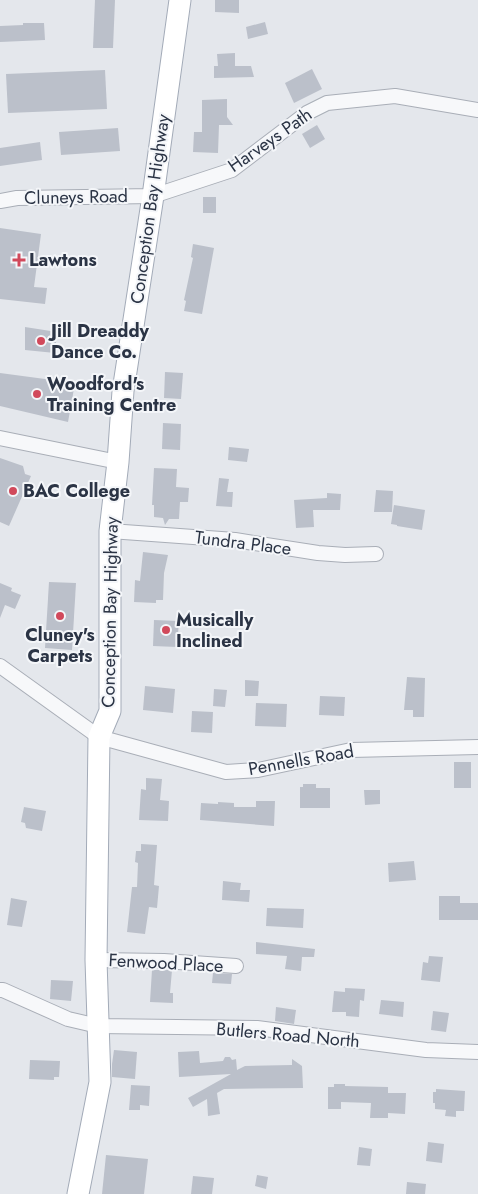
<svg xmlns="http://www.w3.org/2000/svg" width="478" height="1194" viewBox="0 0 478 1194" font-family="Jost,sans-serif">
	<rect width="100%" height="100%" fill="#e4e7ec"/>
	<!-- building -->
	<g fill="#bbc0ca">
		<path d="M95 0H115L113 48H93Z"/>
		<path d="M215 0H239V13L215 12Z"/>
		<path d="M265 22 268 34 248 39 246 27Z"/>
		<path d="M23 23H44L45 40 0 42V26L23 25Z"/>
		<path d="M235 53V66H251L254 77 214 78V66H218L217 54Z"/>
		<path d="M312 69 322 89 294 103 285 83Z"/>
		<path d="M105 70 107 109 8 113 6 74Z"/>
		<path d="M227 99V117L233 125H219L218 153 193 152 194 132H202V100Z"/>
		<path d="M317 125 325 139 310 148 302 134Z"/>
		<path d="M118 128 120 151 61 155 59 132Z"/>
		<path d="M40 142 42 160 0 166V148Z"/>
		<rect x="203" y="197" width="13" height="16"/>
		<path d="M0 228 41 234 34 287 47 288 45 304 0 299Z"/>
		<path d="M193 244 214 248 202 314 184 311 186 301 184 300 193 258 191 257Z"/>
		<path d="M25 327 57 332 55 353 25 350Z"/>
		<path d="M165 372 183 373 181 399 164 398Z"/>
		<path d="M0 373 75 383 68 422 0 406Z"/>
		<path d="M163 423 181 424 180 450 162 449Z"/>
		<path d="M229 447 249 449 247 462 228 460Z"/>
		<path d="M0 458 23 466 25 474 31 476 9 526 0 522Z"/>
		<path d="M154 468 177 469 176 487 189 488 188 502H180L179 519H169L165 525 163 518 154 517V505H152Z"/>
		<path d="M219 478 229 479 227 492H233L232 507 216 506Z"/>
		<path d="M376 490 393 491 392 512H374Z"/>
		<path d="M327 493 341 494 340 510H313L314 527 296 528 294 500 327 498Z"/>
		<path d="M394 505 425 510 422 530 397 526V525L391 524Z"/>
		<path d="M143 552 168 555 164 573 163 600H156V603L134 602 135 580 140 581Z"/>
		<path d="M49 582 76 583 72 650 45 648Z"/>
		<path d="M0 583 12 588 11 591 21 595 15 609 5 605 0 618Z"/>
		<path d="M154 620 179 621 177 647 153 646Z"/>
		<path d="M407 677 425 678 424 717H413V710H404Z"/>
		<path d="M245 680 259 681 258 696H245Z"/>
		<path d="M145 686 175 689 173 713 143 710Z"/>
		<path d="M214 689 227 690 225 707 213 706Z"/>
		<path d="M320 696 345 697 344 716 319 715Z"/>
		<path d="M256 703 287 704 286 727 255 726Z"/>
		<path d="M192 711 213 712 212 733 191 732Z"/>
		<rect x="454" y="762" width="17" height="26"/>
		<path d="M146 778 162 779 160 800 169 801 168 821 139 820 141 789 146 790Z"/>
		<path d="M303 784H316V788H330V808H300V787H303Z"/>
		<path d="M364 790H380V804L365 805Z"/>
		<path d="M256 801H275L274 826 200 820 201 803 218 804V802L234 803V807H256Z"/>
		<path d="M24 807 46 811 42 831 26 828 25 823 21 822Z"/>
		<path d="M141 844 157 845 154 885 159 886 157 908 149 907 145 934 127 932 132 887H137L138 863 135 862 136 851H141Z"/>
		<path d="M414 861 416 880 389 882 388 863Z"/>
		<path d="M223 881 241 883 240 890H250L249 902 222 900Z"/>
		<path d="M439 896H460V903H478V920H439Z"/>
		<path d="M11 898 27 901 22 927 7 925Z"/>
		<path d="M267 908 304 909 303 928 266 926Z"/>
		<path d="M256 942 315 949 314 957H302L301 971 285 969 287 956 256 954Z"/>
		<path d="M429 956 443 957 440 982 421 980 423 962 428 963Z"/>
		<path d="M152 970H172L170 993H173V1003L150 1002Z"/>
		<path d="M213 973 232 974 231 984 212 983Z"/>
		<path d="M51 980 73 981 71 1001 50 999Z"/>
		<path d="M345 988 365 989 364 1001 360 1000 359 1017 346 1016V1012H332L334 991 345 992Z"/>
		<path d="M381 1000 404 1002 403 1017 379 1014Z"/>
		<path d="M276 1007 296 1010 294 1024 275 1021Z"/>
		<path d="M433 1011 449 1013 446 1032 431 1030Z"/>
		<path d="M114 1050 137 1052 135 1079 112 1077V1064Z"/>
		<path d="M199 1051 200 1063 223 1061 225 1057H230L232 1060 236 1059 237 1070 245 1066 292 1065V1059L302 1066 303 1088 224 1089 217 1093 220 1114 208 1116 207 1099 193 1107 188 1098 231 1074 179 1077 178 1052Z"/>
		<path d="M30 1060 60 1061 59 1077H54V1080L29 1079Z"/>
		<path d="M334 1084H345V1086L388 1087V1093H406L405 1114 388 1113V1118H370L371 1103 341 1102V1109H328V1087H334Z"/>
		<path d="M131 1085 150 1086 149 1106 140 1105V1110H129Z"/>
		<path d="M436 1089 465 1091 464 1111H456V1117L445 1116 446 1110 435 1109V1103H433V1092H436Z"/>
		<path d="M428 1142 444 1144 442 1163 426 1161Z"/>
		<path d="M359 1147 372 1149 370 1166 357 1165Z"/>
		<path d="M106 1155 148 1159 144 1194H102Z"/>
		<path d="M257 1175 268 1177 266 1189 255 1186Z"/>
		<path d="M193 1176 214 1178 212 1194H191Z"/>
		<path d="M407 1182 426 1184 425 1194H406Z"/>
	</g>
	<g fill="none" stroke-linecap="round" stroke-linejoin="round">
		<!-- minor casing -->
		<g stroke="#a9aeb7" stroke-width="16">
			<g id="minor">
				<path d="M0 201 17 198 153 196 232 170 307 113 327 103 395 96 478 110"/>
				<path d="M0 438 118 462"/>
				<path d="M110 531 235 540 318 553 345 555 376 554"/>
				<path d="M0 666 99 737 226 772 258 770 351 750 478 747"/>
				<path d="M96 960 164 961 236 966"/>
				<path d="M0 990H3L68 1019 98 1026 257 1028 426 1050 478 1052"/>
			</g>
		</g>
		<!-- primary casing -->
		<g stroke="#a3abb8" stroke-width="23">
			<path id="primary" d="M78 1194 100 1082 96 960 99 737 110 711V531L118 462 123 391 153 196 180 0"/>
		</g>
		<!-- minor -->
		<use href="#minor" stroke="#f7f8fa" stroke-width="14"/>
		<!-- primary -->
		<use href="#primary" stroke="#fff" stroke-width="21"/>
	</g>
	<!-- markers -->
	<g fill="#d1495b" stroke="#f4f6f9" stroke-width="2">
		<path d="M16.5 252.5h5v5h5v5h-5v5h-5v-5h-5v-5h5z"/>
		<circle cx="41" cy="341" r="5"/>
		<circle cx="37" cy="394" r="5"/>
		<circle cx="13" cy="491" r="5"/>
		<circle cx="60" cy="616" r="5"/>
		<circle cx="166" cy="630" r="5"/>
	</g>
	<g text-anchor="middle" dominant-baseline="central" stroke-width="4" stroke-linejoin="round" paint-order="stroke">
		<!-- street labels -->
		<g font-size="18" fill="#2b3445" stroke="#f4f6f9">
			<text transform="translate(270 140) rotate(-35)">Harveys Path</text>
			<text transform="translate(76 197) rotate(-1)">Cluneys Road</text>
			<text transform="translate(150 209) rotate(-82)">Conception Bay Highway</text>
			<text transform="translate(243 543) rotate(7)">Tundra Place</text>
			<text transform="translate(110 612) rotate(-89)">Conception Bay Highway</text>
			<text transform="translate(301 760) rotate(-10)">Pennells Road</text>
			<text transform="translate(166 963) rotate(3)">Fenwood Place</text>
			<text transform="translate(288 1035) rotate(5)">Butlers Road North</text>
		</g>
		<!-- poi labels -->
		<g font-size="18" font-weight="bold" fill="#2b3445" stroke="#f4f6f9" text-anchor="start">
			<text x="29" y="260">Lawtons</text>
			<text x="51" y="331">Jill Dreaddy<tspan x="51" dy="21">Dance Co.</tspan></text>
			<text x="47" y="384">Woodford's<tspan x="47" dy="21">Training Centre</tspan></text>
			<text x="23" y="491">BAC College</text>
			<text x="176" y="620">Musically<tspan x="176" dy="21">Inclined</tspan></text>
			<text x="60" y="635" text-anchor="middle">Cluney's<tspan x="60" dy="21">Carpets</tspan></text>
		</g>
	</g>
</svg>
